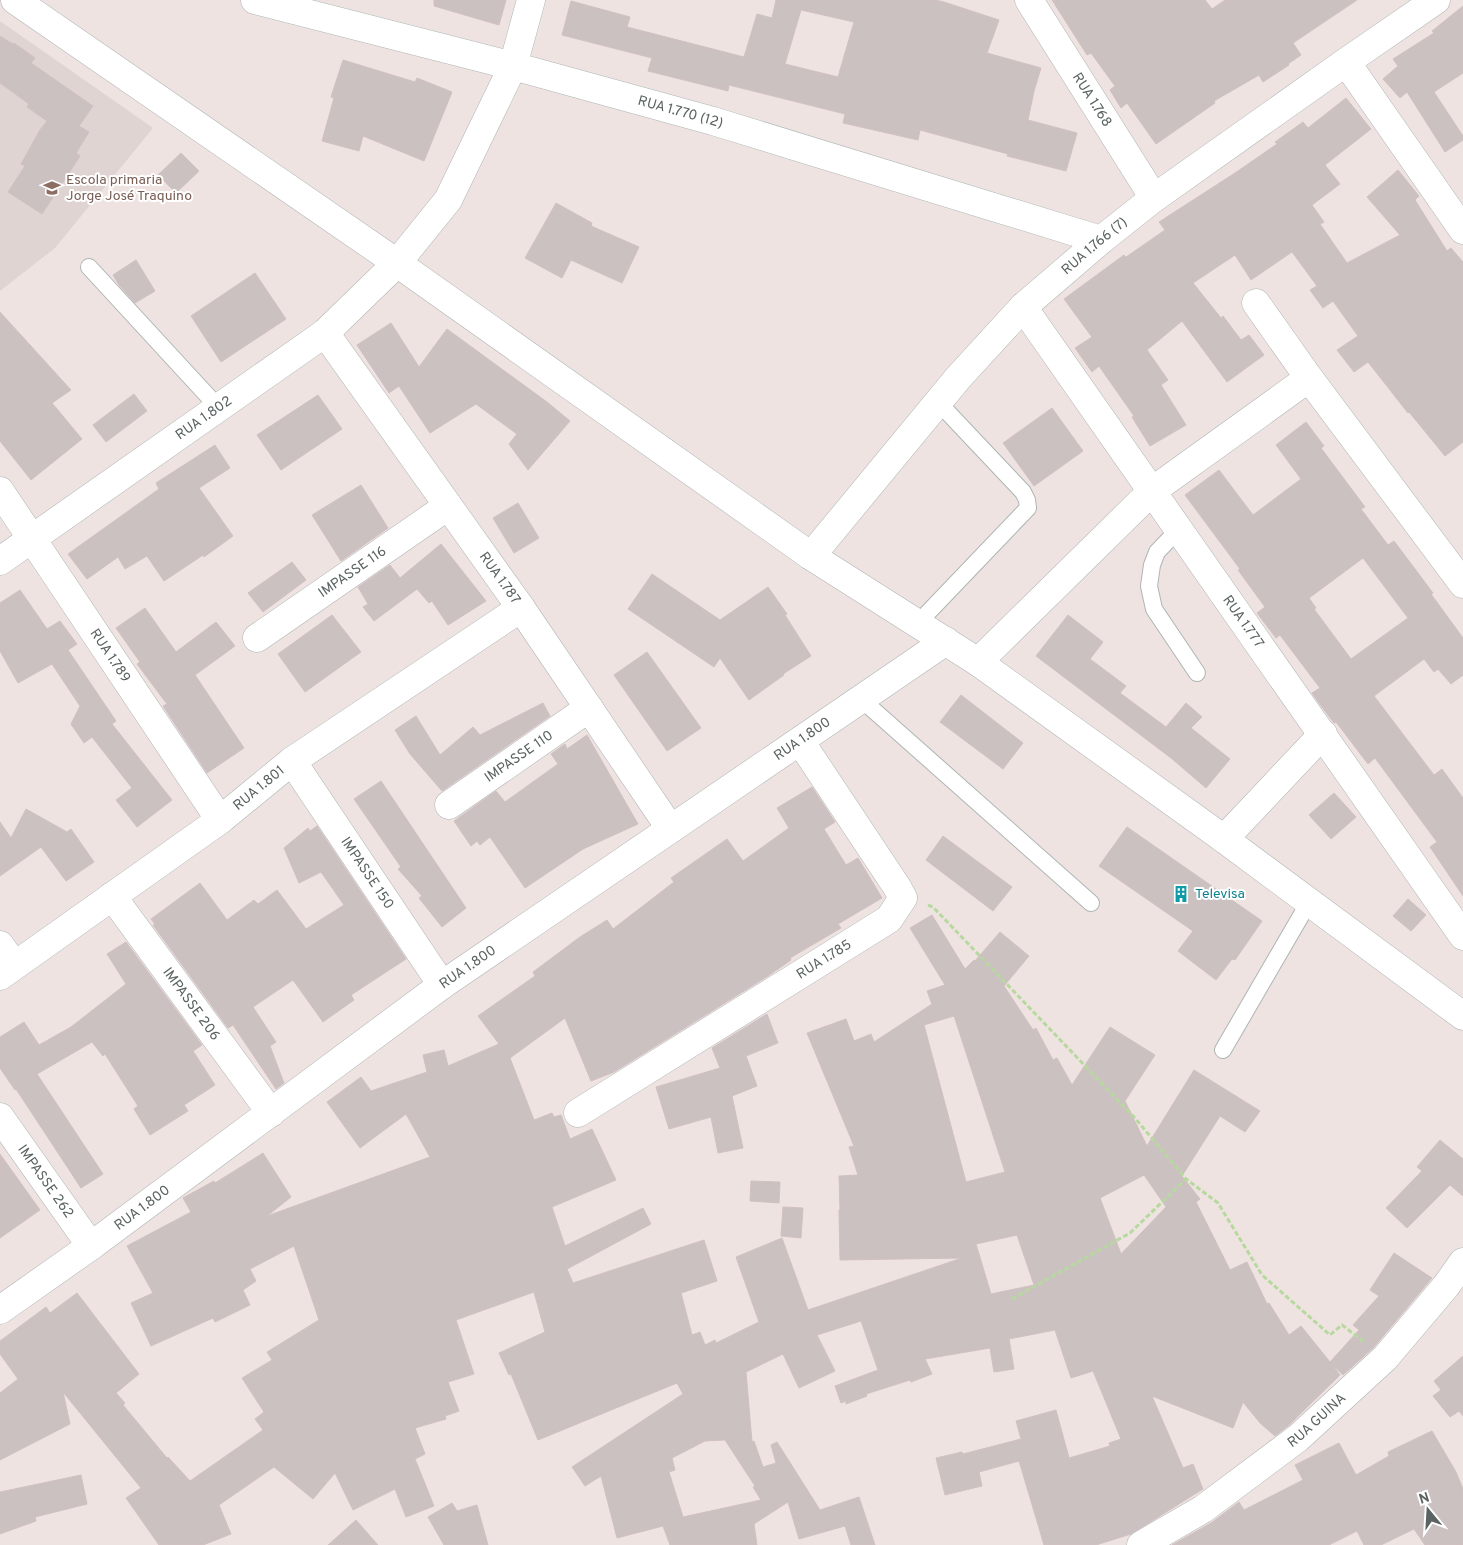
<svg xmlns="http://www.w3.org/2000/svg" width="1463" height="1545" viewBox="0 0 1463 1545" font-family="Overpass,sans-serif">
	<rect width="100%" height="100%" fill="#eee3e1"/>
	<!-- education -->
	<path fill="#e0d4d2" d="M0 21 153 128 55 248 0 291Z"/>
	<!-- building -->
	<g fill="#cbc1c1" stroke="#d3c0c0" fill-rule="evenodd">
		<path d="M434 0H506L499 25 434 6Z"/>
		<path d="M776 0H935L944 2 999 20 987 53 1041 68 1034 91 1028 120 1077 133 1066 171 1007 156 1008 154 920 130 918 140 843 123 845 114 729 85 728 91 648 71 652 58 562 35 571 1 630 17 627 27 744 57 757 14 772 18ZM801 10 854 22 838 77 785 64Z"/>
		<path d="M1052 0H1205L1212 9 1225 0H1357L1293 43 1301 55 1288 64 1289 65 1263 82 1259 75 1214 101 1215 103 1156 144 1127 103 1121 108 1110 90 1115 86 1091 53 1087 55Z"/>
		<path d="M1463 6V73L1434 92 1463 136V140L1445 152 1407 92 1400 98 1383 79 1398 66 1393 59 1434 33 1432 31Z"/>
		<path d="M0 36 13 44 14 43 35 58 31 63 93 106 79 126 89 132 76 153 80 156 42 214 8 192 25 166 21 164 40 130 47 121 27 107 29 104 0 83Z"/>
		<path d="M343 60 415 82 417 78 452 92 424 161 363 136 359 151 322 141 334 98 331 97Z"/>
		<path d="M1346 98 1371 129 1325 165 1340 184 1312 205 1324 222 1320 224 1347 263 1400 235 1367 197 1398 170 1419 196 1415 200 1447 251 1451 248 1463 262V442L1445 456 1409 412 1408 413 1368 362 1354 372 1337 350 1358 336 1333 301 1323 308 1310 290 1317 286 1292 252 1251 280 1235 255 1193 283 1221 318 1223 316 1241 340 1249 335 1264 355 1227 382 1182 321 1147 350 1168 380 1161 385 1186 425 1150 446 1132 417 1134 416 1099 366 1092 372 1075 348 1092 337 1064 299 1124 255 1126 257 1165 230 1159 222 1235 173 1277 144 1275 142 1303 122 1308 128Z"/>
		<path d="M181 153 199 171 176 193 158 175Z"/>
		<path d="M556 203 592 223 591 226 639 247 622 283 571 260 562 278 525 258Z"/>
		<path d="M136 260 155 291 135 303 119 285 113 275Z"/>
		<path d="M255 273 286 319 221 362 191 316Z"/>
		<path d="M0 312 71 390 52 403 82 439 31 480 0 441Z"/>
		<path d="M391 323 419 367 447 329 547 402 570 421 528 470 509 444 517 434 476 404 430 433 399 386 389 393 357 345Z"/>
		<path d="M134 394 147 411 106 442 93 425Z"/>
		<path d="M318 395 342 429 281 470 257 435Z"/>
		<path d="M1052 408 1083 451 1034 486 1003 443Z"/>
		<path d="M1306 422 1324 446 1321 448 1365 507 1361 509 1388 545 1394 541 1433 593 1431 594 1463 638V675L1451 684 1438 669 1434 672 1424 659 1374 696 1434 775 1442 769 1463 798V896L1430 847 1437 842 1375 758 1368 764 1336 722 1334 723 1319 703 1312 693 1320 688 1280 635 1276 638 1257 613 1265 607 1238 570 1240 569 1185 495 1219 470 1253 515 1301 479 1276 445ZM1363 558 1408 618 1351 659 1314 609 1316 608 1309 598Z"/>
		<path d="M215 445 230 468 199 488 233 536 204 557 203 555 164 581 147 556 125 569 118 557 87 579 68 554 159 489 156 483Z"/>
		<path d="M361 485 388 528 341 561 312 515Z"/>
		<path d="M518 503 539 538 514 553 493 518Z"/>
		<path d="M441 544 486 601 448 625 432 601 429 603 417 589 374 621 363 607 368 604 358 587 390 565 400 578Z"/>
		<path d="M292 562 306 580 263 612 248 593Z"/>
		<path d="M652 574 720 620 768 587 787 614 785 615 811 656 783 674 784 675 749 700 720 658 714 667 628 609Z"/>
		<path d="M20 590 47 629 60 621 77 644 68 650 116 721 112 724 172 800 137 827 116 800 132 788 92 737 84 743 71 724 80 706 52 664 18 683 0 651V603Z"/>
		<path d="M145 608 176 652 216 622 235 646 195 675 244 748 207 773 163 706 167 704 137 664 140 662 116 628Z"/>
		<path d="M332 615 361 652 305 692 278 654Z"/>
		<path d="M1068 615 1103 642 1090 659 1126 686 1120 693 1166 727 1186 703 1202 717 1191 728 1230 759 1206 788 1171 758 1036 656Z"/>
		<path d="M647 652 701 728 667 751 614 675Z"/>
		<path d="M961 695 1023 743 1003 769 940 722Z"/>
		<path d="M543 703 550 716 442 791 410 754 395 730 416 716 440 755 473 727 480 735Z"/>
		<path d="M587 735 638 824 583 849 525 888 490 837 480 845 477 841 471 846 454 821 496 791 505 802 558 764 551 754 565 744 567 749Z"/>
		<path d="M381 781 466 908 442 927 419 898 422 896 398 869 401 867 354 799Z"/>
		<path d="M812 787 835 822 824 829 846 865 858 858 882 898 838 924 841 928 790 958 791 960 768 976 614 1072 591 1081 565 1018 510 1058 534 1120 552 1113 554 1117 561 1115 570 1139 592 1129 616 1180 552 1207 565 1246 643 1208 651 1224 567 1269 573 1283 704 1240 717 1281 681 1293 692 1335 700 1332 705 1345 715 1340 716 1343 759 1322 736 1257 782 1238 808 1310 962 1258 840 1260 839 1210H840L839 1176 858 1175 849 1147 854 1146 807 1033 846 1019 854 1041 871 1034 874 1042 932 1004 927 991 945 985 910 928 932 915 965 969 974 960 975 961 1000 932 1029 956 1004 986 1033 1030 1036 1028 1053 1060 1057 1058 1072 1085 1110 1027 1155 1055 1125 1101 1147 1146 1194 1070 1260 1111 1245 1132 1220 1116 1182 1176 1200 1199 1196 1202 1230 1270 1247 1262 1267 1304 1269 1303 1289 1335 1301 1326 1330 1362 1359 1330 1353 1325 1379 1296 1370 1290 1394 1253 1432 1278 1374 1347 1343 1375 1331 1364 1340 1375 1288 1426 1275 1436 1260 1423 1243 1402 1233 1428 1152 1396 1183 1468 1193 1464 1203 1489 1131 1534 1096 1545H1044L1019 1461 979 1472 982 1486 945 1495 936 1458 962 1452 963 1454 1021 1439 1016 1421 1056 1410 1069 1458 1110 1446 1109 1443 1121 1439 1093 1371 1071 1378 1055 1330 1009 1339 1014 1369 994 1372 990 1348 925 1359 932 1374 911 1382 910 1380 866 1394 867 1396 846 1404V1401L841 1403 835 1386 878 1370 861 1321 817 1335 835 1371 799 1388 783 1354 746 1372 752 1442 754 1441 763 1467 776 1463 771 1445 777 1442 820 1510 859 1497 875 1545H851L845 1526 799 1539 788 1502 754 1524 757 1545H670L663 1526 617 1538 601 1476 585 1486 572 1467 683 1394 677 1383 538 1440 511 1374 509 1375 499 1353 545 1332 534 1292 456 1320 474 1374 448 1382 459 1411 445 1416 446 1419 415 1428 425 1454 415 1459 434 1506 406 1517 395 1489 353 1510 335 1473 313 1499 274 1467 219 1505 231 1534 203 1545H159L126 1498 141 1488 63 1392 70 1424 0 1460V1393L18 1379 0 1354V1341L46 1307 50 1313 77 1293 139 1374 116 1393 125 1403 123 1405 167 1458 168 1457 190 1481 263 1430 255 1419 264 1412 242 1378 272 1360 267 1352 319 1320 294 1246 250 1269 256 1281 243 1290 250 1305 215 1322 213 1318 151 1346 131 1303 153 1293 127 1246 191 1212 183 1198 214 1181 215 1183 263 1153 291 1197 267 1216 430 1157 406 1114 360 1148 327 1102 361 1077 371 1091 427 1072 423 1055 444 1050 448 1066 499 1044 478 1016 535 976 533 972 580 937 607 920 613 929 674 882 671 878 727 839 743 861 789 828 777 808ZM954 1016 1005 1172 966 1182 924 1025ZM1144 1175 1166 1207 1121 1254 1100 1198ZM1017 1235 1034 1285 991 1294 976 1244ZM725 1440 755 1486 753 1487 761 1500 683 1517 669 1472 675 1470 672 1458 705 1441Z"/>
		<path d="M1334 793 1356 817 1331 839 1309 815Z"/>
		<path d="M26 809 67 832 71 829 94 862 66 881 41 847 0 876V822L11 838Z"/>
		<path d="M317 826 406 959 351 995 354 1000 323 1022 293 980 253 1007 276 1042 270 1046 284 1083 276 1089 233 1025 228 1028 153 925 155 924 151 919 200 883 227 920 254 900 258 904 277 890 306 929 344 905 321 872 299 883 284 848 308 828 310 831Z"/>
		<path d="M1127 827 1262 921 1235 960 1232 959 1216 980 1178 951 1193 931 1099 866Z"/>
		<path d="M943 836 1012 887 993 911 926 860Z"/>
		<path d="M1408 899 1426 915 1411 931 1393 916Z"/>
		<path d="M126 942 202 1045 193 1051 215 1085 184 1105 188 1111 150 1135 134 1109 138 1106 105 1054 103 1056 92 1042 37 1074 103 1174 81 1188 16 1089 15 1090 0 1068V1037L24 1022 39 1045 71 1027 126 984 107 954Z"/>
		<path d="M767 1014 778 1043 746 1056 757 1086 732 1096 743 1148 718 1153 711 1117 669 1129 656 1087 720 1068 712 1048Z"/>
		<path d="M1440 1140 1463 1159V1196L1450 1185 1407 1228 1386 1208 1422 1171 1417 1167Z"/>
		<path d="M0 1154 40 1210 0 1238Z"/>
		<path d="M751 1181 780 1182 779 1203 750 1201Z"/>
		<path d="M783 1207 803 1208 801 1238 781 1236Z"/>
		<path d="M1463 1356V1416L1459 1411 1450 1417 1433 1396 1441 1390 1434 1381Z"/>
		<path d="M1432 1431 1456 1472 1463 1489V1545H1425L1414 1529 1381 1545H1364L1357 1531 1329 1545H1172L1211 1523 1239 1502 1244 1510 1303 1480 1295 1465 1339 1443 1356 1475 1389 1456 1388 1452Z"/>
		<path d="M81 1475 87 1504 35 1517 36 1521 0 1534V1492Z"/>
		<path d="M452 1503 457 1511 477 1505 488 1545H444L428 1517Z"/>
		<path d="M356 1520 378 1545H328Z"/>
	</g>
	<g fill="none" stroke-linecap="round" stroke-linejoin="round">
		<!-- service casing -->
		<g stroke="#adb5b5" stroke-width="18">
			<g id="service">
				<path d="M89 267 218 407"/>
				<path d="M1178 530 1157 552 1152 565 1149 586 1154 609 1197 673"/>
				<path d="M918 623 1028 508 1027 500 1023 492 938 402"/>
				<path d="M861 699 1091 903"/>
				<path d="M1223 1050 1309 902"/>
			</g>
		</g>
		<!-- minor casing -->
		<g stroke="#adb5b5" stroke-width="29">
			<g id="minor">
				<path id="s1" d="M255 0 513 66 713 121 1101 240"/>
				<path id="s2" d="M1029 0 1154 198"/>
				<path d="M1346 62 1463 230"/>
				<path d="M1256 303 1309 378 1463 584"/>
				<path id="s3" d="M1023 307 1463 936"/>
				<path id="s4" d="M325 333 521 608 670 828"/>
				<path id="s5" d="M0 491 220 820"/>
				<path id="s6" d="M811 556 958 378 1023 307 1101 240 1154 198 1346 62 1436 0"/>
				<path id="s7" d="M0 561 325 333 397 263 448 200 513 66 531 0"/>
				<path id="s8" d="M257 638 448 506"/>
				<path d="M978 662 1152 491 1309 378"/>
				<path id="s9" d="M292 761 442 985"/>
				<path id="s10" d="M449 805 589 708"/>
				<path d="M1224 839 1323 734"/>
				<path id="s11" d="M112 896 271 1113"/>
				<path d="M0 945 14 965"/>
				<path id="s12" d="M0 976 220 820 292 761 521 608"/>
				<path id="s13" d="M578 1113 889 919 903 898 897 887 800 741"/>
				<path id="s14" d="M0 1117 91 1246"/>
				<path id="s15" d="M0 1310 91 1246 442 985 946 641"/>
				<path id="s16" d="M1141 1545 1203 1509 1298 1438 1385 1358 1446 1286 1463 1262"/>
			</g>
		</g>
		<!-- tertiary casing -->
		<g stroke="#adb5b5" stroke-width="29">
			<path id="tertiary" d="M15 0 397 263 811 556 978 662 1224 839 1463 1016"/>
		</g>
		<!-- path -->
		<g stroke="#b7d99f" stroke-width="3" stroke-dasharray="5 2.5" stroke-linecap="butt">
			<path d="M928 905 933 907 1134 1117 1186 1179 1218 1203 1262 1275 1330 1335 1342 1325 1363 1341"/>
			<path d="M1012 1299 1130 1233 1186 1179"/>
		</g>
		<!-- service -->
		<use href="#service" stroke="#fff" stroke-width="16"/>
		<!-- minor -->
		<use href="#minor" stroke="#fff" stroke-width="28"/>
		<!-- tertiary -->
		<use href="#tertiary" stroke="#fff" stroke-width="28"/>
	</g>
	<!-- icons -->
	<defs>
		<g id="school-bare" transform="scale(1.35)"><path d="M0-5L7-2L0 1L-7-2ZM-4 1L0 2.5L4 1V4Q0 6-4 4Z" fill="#8d6e63" stroke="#fff" stroke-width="2.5" paint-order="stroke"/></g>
		<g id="building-bare" transform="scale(1.35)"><path d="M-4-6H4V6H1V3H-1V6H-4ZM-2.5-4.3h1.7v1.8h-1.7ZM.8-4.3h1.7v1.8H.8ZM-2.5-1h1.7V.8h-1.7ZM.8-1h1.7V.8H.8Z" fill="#0f9aa8" stroke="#fff" stroke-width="2.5" paint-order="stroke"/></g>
	</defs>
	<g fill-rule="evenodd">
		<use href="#school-bare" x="52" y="188"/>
		<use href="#building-bare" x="1181" y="894"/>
	</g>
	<g text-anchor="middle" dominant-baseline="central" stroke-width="4" stroke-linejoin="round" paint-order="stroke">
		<!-- street labels -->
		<g font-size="14" fill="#5a6362" stroke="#fff">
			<text stroke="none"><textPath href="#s2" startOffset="118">RUA 1.768</textPath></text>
			<text stroke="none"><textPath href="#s1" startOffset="440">RUA 1.770 (12)</textPath></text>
			<text stroke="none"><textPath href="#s6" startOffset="421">RUA 1.766 (7)</textPath></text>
			<text stroke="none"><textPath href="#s7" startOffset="249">RUA 1.802</textPath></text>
			<text stroke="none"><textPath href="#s8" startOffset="116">IMPASSE 116</textPath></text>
			<text stroke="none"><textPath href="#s4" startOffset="301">RUA 1.787</textPath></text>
			<text stroke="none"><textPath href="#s3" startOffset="384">RUA 1.777</textPath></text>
			<text stroke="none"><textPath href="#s5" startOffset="198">RUA 1.789</textPath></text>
			<text stroke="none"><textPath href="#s15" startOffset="985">RUA 1.800</textPath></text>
			<text stroke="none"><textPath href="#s10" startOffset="85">IMPASSE 110</textPath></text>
			<text stroke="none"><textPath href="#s12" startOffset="320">RUA 1.801</textPath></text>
			<text stroke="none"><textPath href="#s9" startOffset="135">IMPASSE 150</textPath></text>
			<text stroke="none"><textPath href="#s13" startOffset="290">RUA 1.785</textPath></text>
			<text stroke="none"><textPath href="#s15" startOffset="580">RUA 1.800</textPath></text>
			<text stroke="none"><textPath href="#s11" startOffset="134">IMPASSE 206</textPath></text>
			<text stroke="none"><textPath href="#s14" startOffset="79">IMPASSE 262</textPath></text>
			<text stroke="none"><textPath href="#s15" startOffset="175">RUA 1.800</textPath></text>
			<text stroke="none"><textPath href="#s16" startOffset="216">RUA GUINA</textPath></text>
		</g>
		<!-- education labels -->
		<g font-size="14" fill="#785e54" stroke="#fff" text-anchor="start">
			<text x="66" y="180">Escola primaria<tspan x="66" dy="16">Jorge José Traquino</tspan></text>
		</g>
		<!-- culture labels -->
		<g font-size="14" fill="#0d838f" stroke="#fff" text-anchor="start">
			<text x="1195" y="894">Televisa</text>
		</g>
	</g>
	<!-- north arrow -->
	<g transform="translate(1428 1510) rotate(342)" stroke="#ffffff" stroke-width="4" paint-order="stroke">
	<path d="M0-4L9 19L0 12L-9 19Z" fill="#5a6362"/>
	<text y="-8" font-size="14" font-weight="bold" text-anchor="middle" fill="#5a6362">N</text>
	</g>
</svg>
